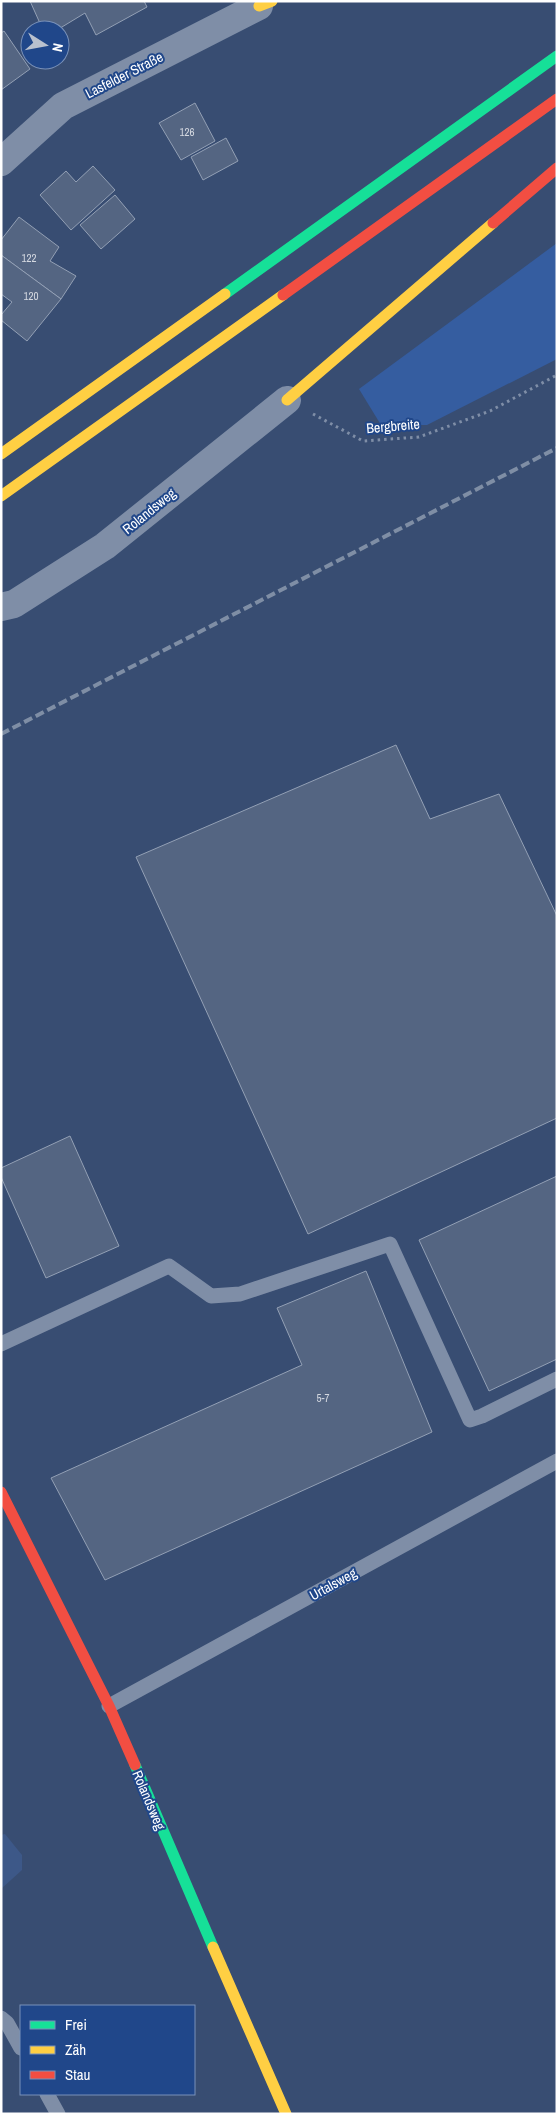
<svg xmlns="http://www.w3.org/2000/svg" width="558" height="2115" viewBox="0 0 558 2115" font-family="'Archivo Narrow',sans-serif">
	<rect width="100%" height="100%" fill="#384d72"/>
	<!-- green -->
	<path fill="#355da0" d="M557 243V359L427 425H381L359 389Z"/>
	<!-- water -->
	<path fill="#3d5888" d="M5 1834 22 1855V1870L1 1889V1835Z"/>
	<!-- building -->
	<g fill="#546582" stroke="#93a0b5">
		<path d="M30 1H144L147 7 96 35 85 13 57 30H43Z"/>
		<path d="M4 31 30 69 1 90V33Z"/>
		<path d="M195 103 215 141 181 160 159 123Z"/>
		<path d="M226 138 238 161 203 180 191 157Z"/>
		<path d="M93 166 115 190 71 230 40 195 66 171 76 182Z"/>
		<path d="M115 195 135 219 101 249 80 225Z"/>
		<path d="M19 217 59 247 50 261 76 276 61 299 1 255V240Z"/>
		<path d="M1 255 61 299 27 341 1 320V315L12 302 1 294Z"/>
		<path d="M396 745 430 819 499 794 557 916V1118L308 1234 136 857Z"/>
		<path d="M70 1136 119 1246 46 1278 1 1177V1168Z"/>
		<path d="M557 1176V1359L489 1391 419 1240Z"/>
		<path d="M366 1271 432 1432 105 1580 51 1478 302 1365 277 1308Z"/>
	</g>
	<g fill="none" stroke-linecap="round" stroke-linejoin="round">
		<!-- path -->
		<path stroke="#7f8ea7" stroke-width="3" stroke-dasharray="2.5 4" stroke-linecap="butt" d="M313 414 363 441 419 437 490 411 557 375"/>
		<!-- lane -->
		<g stroke="#7f8ea7" stroke-width="15">
			<path d="M1 1344 169 1266 211 1296 240 1294 390 1244 470 1420 482 1416 557 1379"/>
			<path d="M109 1706 557 1461"/>
			<path d="M1 2018 7 2023 21 2048"/>
			<path d="M47 2094 58 2114"/>
		</g>
		<!-- street -->
		<g stroke="#7f8ea7" stroke-width="28">
			<path d="M1 162 63 106 259 6 255 1"/>
			<path d="M1 607 14 604 105 546 287 400"/>
		</g>
		<!-- fast -->
		<g stroke="#16e098" stroke-width="11">
			<path d="M225 294 557 56"/>
			<path d="M135 1765 213 1947"/>
		</g>
		<!-- slow -->
		<g stroke="#ffcf43" stroke-width="11">
			<path d="M259 6 272 1"/>
			<path d="M287 400 493 223"/>
			<path d="M1 454 225 294"/>
			<path d="M1 496 283 295"/>
			<path d="M213 1947 286 2114"/>
		</g>
		<!-- jam -->
		<g stroke="#f24e42" stroke-width="11">
			<path d="M493 223 557 168"/>
			<path d="M283 295 557 99"/>
			<path d="M1 1492 109 1706 135 1765"/>
		</g>
		<!-- rail -->
		<path stroke="#7f8ea5" stroke-width="4" stroke-dasharray="9 4" stroke-linecap="butt" d="M1 734 557 448"/>
	</g>
	<g text-anchor="middle" dominant-baseline="central" stroke-width="4" stroke-linejoin="round" paint-order="stroke">
		<!-- number labels -->
		<g font-size="11" fill="#d4d8e0">
			<text x="187" y="132">126</text>
			<text x="29" y="258">122</text>
			<text x="31" y="296">120</text>
			<text x="323" y="1398">5-7</text>
		</g>
		<!-- street labels -->
		<g font-size="14" fill="#fff" stroke="#20478a">
			<text transform="translate(124 75) rotate(-27)">Lasfelder Straße</text>
			<text transform="translate(393 426) rotate(-5)">Bergbreite</text>
			<text transform="translate(149 511) rotate(-39)">Rolandsweg</text>
			<text transform="translate(333 1584) rotate(-29)">Urtalsweg</text>
			<text transform="translate(149 1800) rotate(67)">Rolandsweg</text>
		</g>
	</g>
	<!-- border -->
	<rect width="558" height="2115" fill="none" stroke="#ffffff" stroke-width="5"/>
	<!-- legend -->
	<rect x="20" y="2005" width="175" height="90" fill="#20478a" stroke="#7991b9"/>
	<rect x="30" y="2021" width="25" height="8" fill="#16e098" stroke="#7991b9"/>
	<text x="65" y="2030" font-size="15" fill="#ffffff">Frei</text>
	<rect x="30" y="2046" width="25" height="8" fill="#ffcf43" stroke="#7991b9"/>
	<text x="65" y="2055" font-size="15" fill="#ffffff">Zäh</text>
	<rect x="30" y="2071" width="25" height="8" fill="#f24e42" stroke="#7991b9"/>
	<text x="65" y="2080" font-size="15" fill="#ffffff">Stau</text>
	<!-- north arrow -->
	<g transform="translate(45 45) rotate(101)"><circle r="24" fill="#20478a" stroke="#7991b9"/>
	<path d="M0-4L9 19L0 12L-9 19Z" fill="#b9c1ce"/>
	<text y="-8" font-size="14" font-weight="bold" text-anchor="middle" fill="#ffffff">N</text>
	</g>
</svg>
